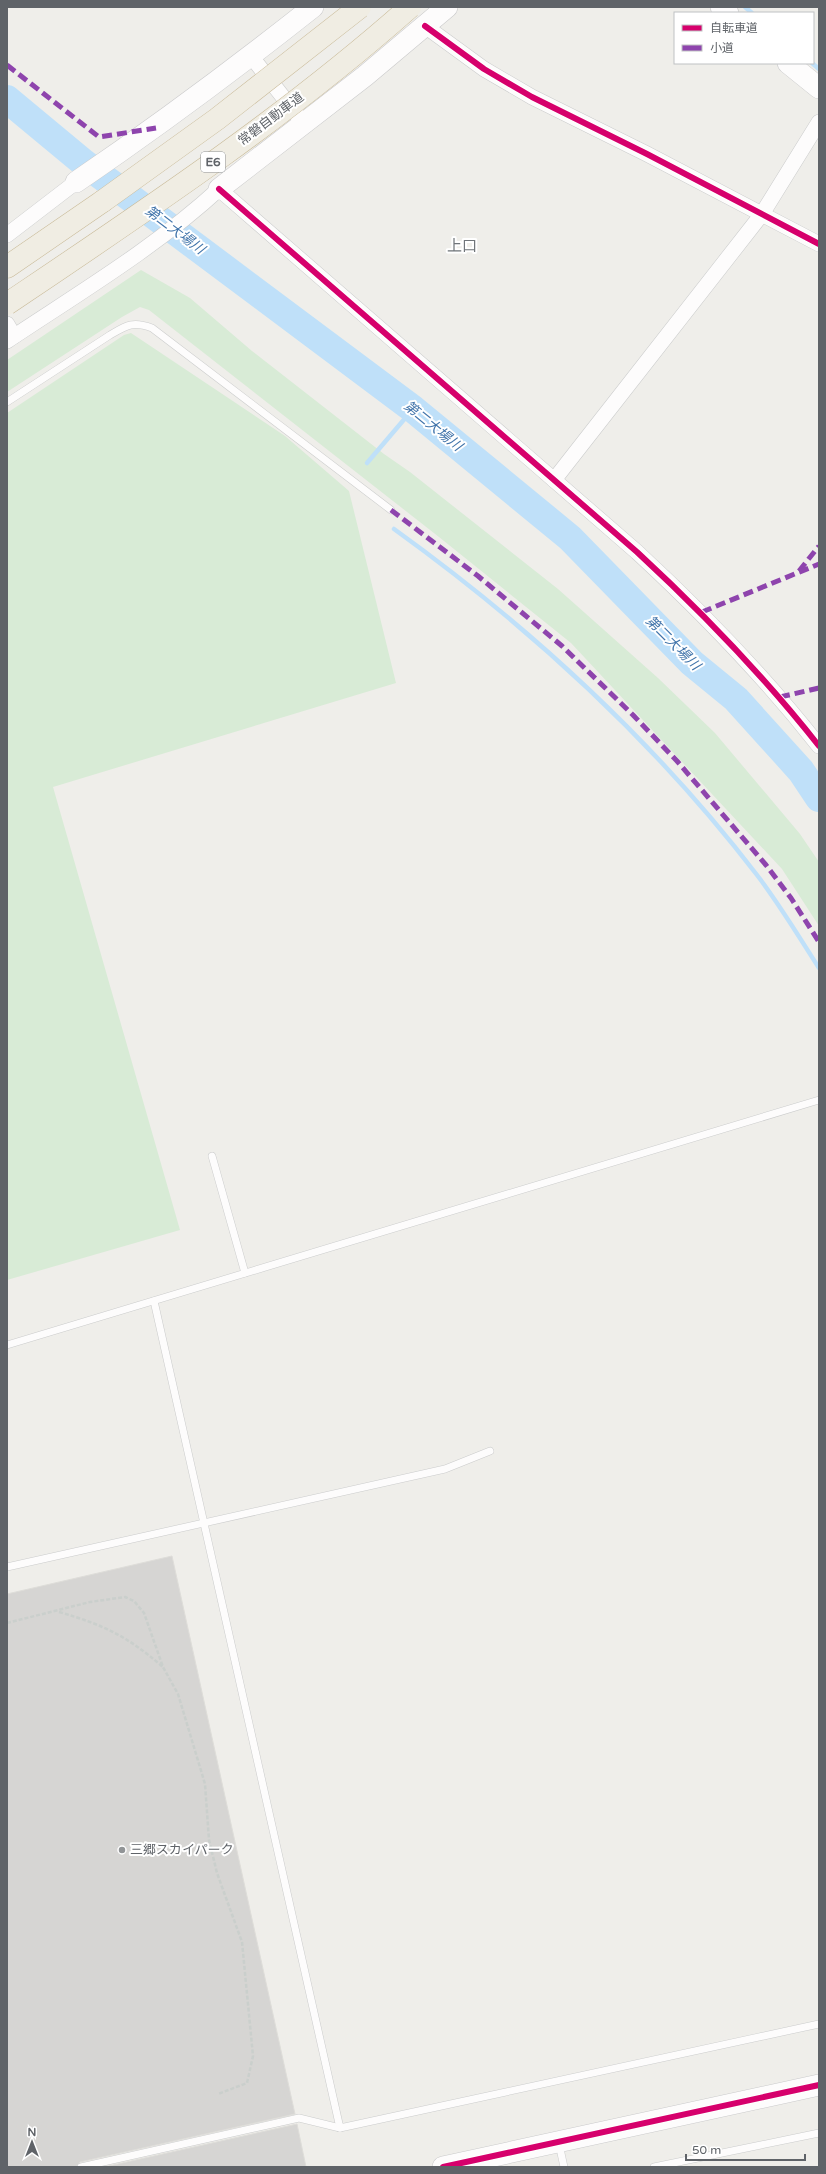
<svg xmlns="http://www.w3.org/2000/svg" width="826" height="2174" viewBox="0 0 826 2174" font-family="'Varela Round','Noto Sans JP',sans-serif">
	<rect width="100%" height="100%" fill="#efeeea"/>
	<!-- green -->
	<g fill="#d8ebd6">
		<path d="M141 270 190 298 252 351 384 454 410 472 558 589 658 678 715 733 800 834 819 862V926L782 869 571 643 439 537 149 310 140 307 122 317 7 392V360Z"/>
		<path d="M131 333 285 436 349 491 396 683 53 787 180 1230 7 1280V413L124 335Z"/>
	</g>
	<g fill="none" stroke-linecap="round" stroke-linejoin="round">
		<!-- stream -->
		<g stroke="#bfe0f9" stroke-width="4.5">
			<path d="M745 7 752 13"/>
			<path d="M812 63 819 69"/>
			<path d="M367 463 413 409"/>
			<path d="M394 529C530 627 655 742 757 875 780 905 799 937 819 968"/>
		</g>
		<!-- river -->
		<path stroke="#bfe0f9" stroke-width="28" d="M7 99 84 163 413 409 570 538 692 663 736 699 801 771 819 798"/>
	</g>
	<!-- building -->
	<g fill="#d6d5d3" stroke="#deddd9">
		<path d="M172 1556 295 2114 80 2162 76 2167H7V1594Z"/>
		<path d="M297 2124 306 2167H104Z"/>
	</g>
	<g fill="none" stroke-linecap="round" stroke-linejoin="round">
		<!-- lane casing -->
		<g stroke="#cbcccc" stroke-width="8">
			<g id="lane">
				<path d="M7 402 110 335C127 325 133 321 152 328L391 510"/>
				<path d="M212 1156 245 1273"/>
				<path d="M154 1301 340 2128 819 2024"/>
				<path d="M7 1345 819 1100"/>
				<path d="M7 1567 445 1469 490 1451"/>
				<path d="M559 2144 564 2167"/>
				<path d="M81 2167 299 2118 340 2128"/>
				<path d="M654 2167 819 2133"/>
			</g>
		</g>
		<!-- street casing -->
		<g stroke="#cbcccc" stroke-width="16">
			<g id="street">
				<path d="M425 26 484 69 532 97 647 154 819 244"/>
				<path d="M251 56 304 124"/>
				<path d="M7 235 76 182"/>
				<path d="M7 324 14 336"/>
				<path d="M7 341C79 293 156 247 219 189L637 552C703 613 763 675 819 746"/>
				<path d="M554 480 762 214 819 122"/>
			</g>
		</g>
		<!-- secondary casing -->
		<g stroke="#cacacb" stroke-width="22">
			<g id="secondary">
				<path d="M721 7 728 13"/>
				<path d="M788 63 819 88"/>
				<path d="M76 182C158 126 236 68 313 7"/>
				<path d="M219 189 365 76 447 7"/>
				<path d="M443 2167 819 2085"/>
			</g>
		</g>
		<!-- highway casing -->
		<g stroke="#c8b996" stroke-width="23">
			<path id="highway" d="M7 267 103 201"/>
		</g>
		<!-- path -->
		<g stroke="#cacfcc" stroke-width="2.5" stroke-dasharray="4 2" stroke-linecap="butt">
			<path d="M59 1612C104 1625 127 1636 163 1667"/>
			<path d="M7 1623 90 1602 125 1597 134 1601 144 1613 163 1667 178 1694 205 1784 209 1840 217 1873 242 1942 253 2056 247 2083 218 2094"/>
		</g>
		<!-- lane -->
		<use href="#lane" stroke="#fdfcfc" stroke-width="7"/>
		<!-- street -->
		<use href="#street" stroke="#fdfcfc" stroke-width="15"/>
		<!-- secondary -->
		<use href="#secondary" stroke="#fdfcfc" stroke-width="21"/>
		<!-- highway -->
		<use href="#highway" stroke="#f0ede3" stroke-width="22"/>
		<!-- highway-bridge casing -->
		<g stroke="#c8b996" stroke-width="23" stroke-linecap="butt">
			<g id="highway-bridge">
				<path d="M103 201 217 119 360 7"/>
				<path d="M7 304C145 211 285 118 410 7"/>
			</g>
		</g>
		<!-- highway-bridge -->
		<use href="#highway-bridge" stroke="#f0ede3" stroke-width="22"/>
		<!-- quiet -->
		<g stroke="#8e44ad" stroke-width="5" stroke-dasharray="10 5" stroke-linecap="butt">
			<path d="M7 65 99 137 156 128"/>
			<path d="M391 510 478 576 562 646 633 715 677 761 766 865 791 898 819 942"/>
			<path d="M799 571 819 546"/>
			<path d="M702 612 819 564"/>
			<path d="M780 697 819 688"/>
		</g>
		<!-- cycleway casing -->
		<g stroke="#fff" stroke-width="8">
			<g id="cycleway">
				<path d="M425 26 484 69 532 97 647 154 819 244"/>
				<path d="M219 189 637 552C703 613 763 675 819 746"/>
				<path d="M443 2167 819 2085"/>
			</g>
		</g>
		<!-- cycleway -->
		<use href="#cycleway" stroke="#d6006c" stroke-width="6"/>
	</g>
	<!-- markers -->
	<circle fill="#919496" stroke="#fff" stroke-width="1.5" cx="122" cy="1850" r="4"/>
	<g text-anchor="middle" dominant-baseline="central" stroke-width="4" stroke-linejoin="round" paint-order="stroke">
		<!-- shield labels -->
		<rect fill="#fff" stroke="#8f9295" stroke-width="1" x="201" y="152" width="24" height="20" rx="3"/>
		<g font-size="12" font-weight="bold" fill="#5f6368">
			<text x="213" y="162">E6</text>
		</g>
		<!-- street labels -->
		<g font-size="13" fill="#5f6368" stroke="#fff">
			<text transform="translate(271 119) rotate(-37)">常磐自動車道</text>
		</g>
		<!-- poi labels -->
		<g font-size="13" fill="#5f6368" stroke="#fff" text-anchor="start">
			<text x="130" y="1850">三郷スカイパーク</text>
		</g>
		<!-- water labels -->
		<g font-size="14" font-style="italic" fill="#4174aa" stroke="#fff">
			<text transform="translate(175 230) rotate(37)">第二大場川</text>
			<text transform="translate(433 426) rotate(39)">第二大場川</text>
			<text transform="translate(673 643) rotate(45)">第二大場川</text>
		</g>
		<!-- quarter labels -->
		<g font-size="15" fill="#70757a" stroke="#fff">
			<text x="462" y="246">上口</text>
		</g>
	</g>
	<!-- border -->
	<rect width="826" height="2174" fill="none" stroke="#5f6368" stroke-width="16"/>
	<!-- legend -->
	<rect x="674" y="12" width="140" height="52" fill="#ffffff" stroke="#bfc1c3"/>
	<rect x="682" y="25" width="20" height="6" fill="#d6006c" stroke="#bfc1c3"/>
	<text x="710" y="32" font-size="12" fill="#5f6368">自転車道</text>
	<rect x="682" y="45" width="20" height="6" fill="#8e44ad" stroke="#bfc1c3"/>
	<text x="710" y="52" font-size="12" fill="#5f6368">小道</text>
	<!-- north arrow -->
	<g transform="translate(32 2142)" stroke="#ffffff" stroke-width="3" paint-order="stroke">
	<path d="M0-3L7 15L0 10L-7 15Z" fill="#5f6368"/>
	<text y="-6" font-size="11" font-weight="bold" text-anchor="middle" fill="#5f6368">N</text>
	</g>
	<!-- scale -->
	<path d="M686 2154v6h119v-6" fill="none" stroke="#5f6368" stroke-width="2"/>
	<text x="692" y="2154" font-size="12" fill="#5f6368" stroke="#ffffff" stroke-width="3" paint-order="stroke">50 m</text>
</svg>
